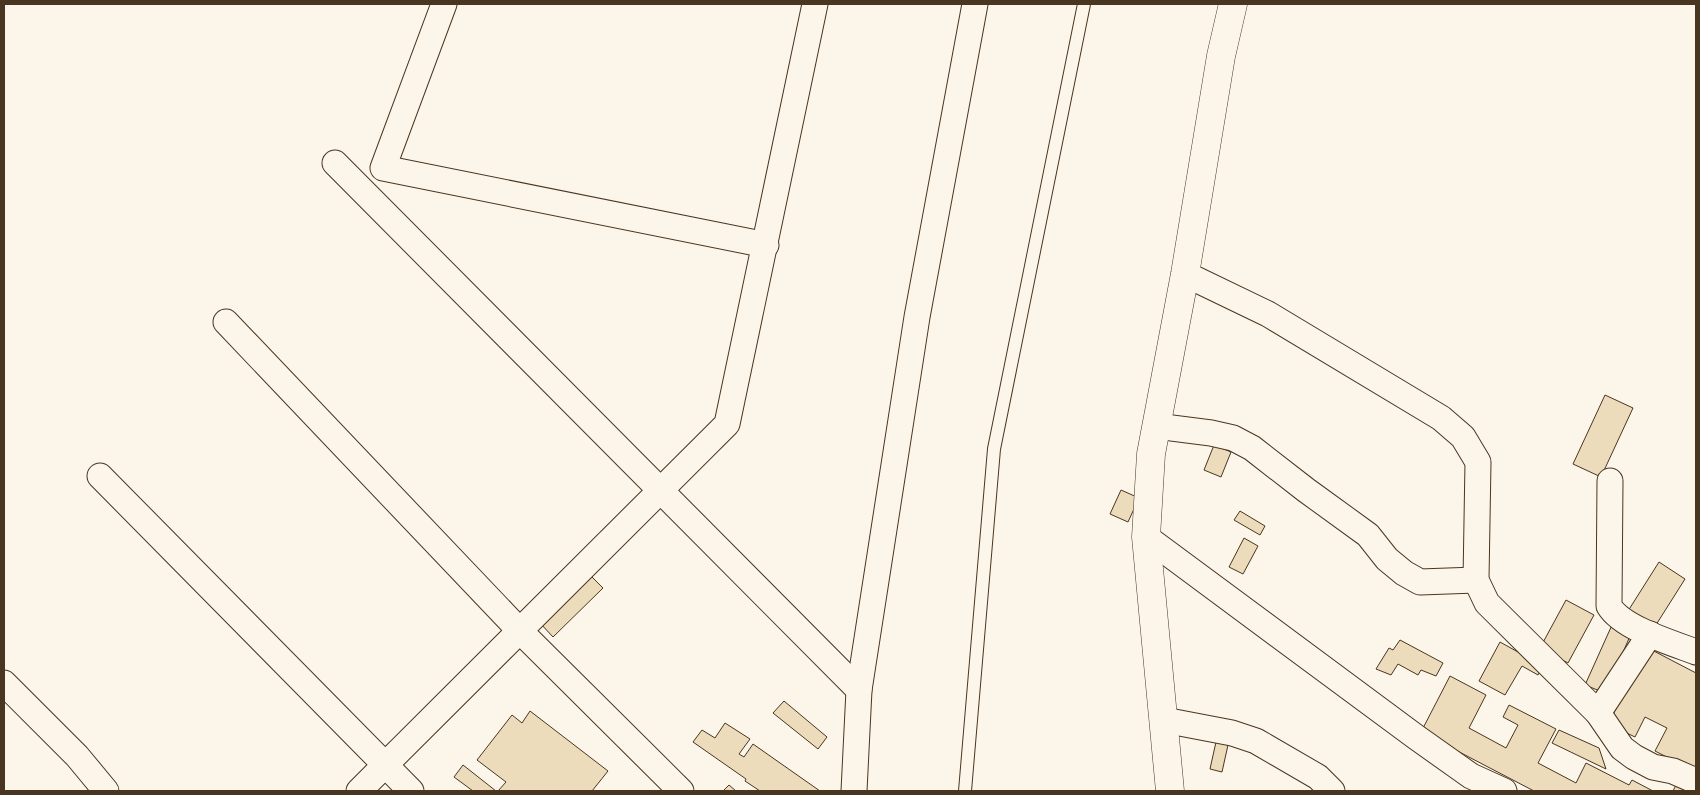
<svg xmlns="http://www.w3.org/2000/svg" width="1700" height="795" viewBox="0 0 1700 795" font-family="'Public Sans',sans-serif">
	<rect width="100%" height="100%" fill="#fbf6e9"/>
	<!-- building -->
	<g fill="#ecdcbc" stroke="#4a3520">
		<path d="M1605 395 1633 408 1601 477 1573 464Z"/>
		<path d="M1214 445 1231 452 1221 477 1204 470Z"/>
		<path d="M1121 490 1139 498 1128 522 1110 514Z"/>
		<path d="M1240 511 1265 526 1260 535 1234 520Z"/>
		<path d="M1244 538 1258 546 1243 574 1229 567Z"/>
		<path d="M1659 562 1685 579 1654 628 1628 611Z"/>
		<path d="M590 575 603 588 553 637 540 623Z"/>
		<path d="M1566 600 1594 615 1568 663 1540 648Z"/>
		<path d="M1612 625 1631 634 1605 693 1585 685Z"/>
		<path d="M1400 640 1443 663 1436 676 1421 670 1418 675 1398 664 1391 675 1376 669 1389 648 1393 650Z"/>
		<path d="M1500 642 1543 666 1538 675 1522 666 1505 695 1479 681Z"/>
		<path d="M1648 648 1696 673V772L1655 751 1667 728 1645 717 1635 737 1608 724Z"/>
		<path d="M1450 676 1486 695 1469 728 1506 748 1518 725 1503 717 1509 705 1556 729 1538 763 1576 783 1586 763 1629 785 1632 780 1653 791H1534L1421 732Z"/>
		<path d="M784 701 827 737 818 749 773 713Z"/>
		<path d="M530 711 608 771 592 791H498L506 782 477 760 512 715 522 723Z"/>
		<path d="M725 723 750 739 739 754 744 757 753 744 820 791H760L745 781 746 779 693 742 702 730 715 738Z"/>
		<path d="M1559 730 1599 748 1606 769 1552 743Z"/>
		<path d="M1216 742 1228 745 1222 772 1210 769Z"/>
		<path d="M463 765 496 791H473L454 777Z"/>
		<path d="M1677 783 1696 791H1673Z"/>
		<path d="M729 785 736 791H723Z"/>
	</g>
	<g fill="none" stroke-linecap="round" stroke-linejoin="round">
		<!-- lane casing -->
		<g stroke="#4a3520" stroke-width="14">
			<path id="lane" d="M965 791 994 449 1084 4"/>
		</g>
		<!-- street casing -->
		<g stroke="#4a3520" stroke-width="27">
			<g id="street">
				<path d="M444 4 383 168 766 245"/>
				<path d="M335 163 859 690"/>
				<path d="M1185 274 1268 314 1441 418 1463 437 1478 462 1476 580 1487 603 1598 713 1650 634"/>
				<path d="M226 322 520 631 681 791"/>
				<path d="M1156 426 1211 433 1233 438 1252 448 1306 490 1368 535 1387 559 1404 573 1420 582 1476 580"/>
				<path d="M100 476 411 791"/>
				<path d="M1610 481 1609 606C1622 628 1672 643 1696 652"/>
				<path d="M1146 537 1416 737 1471 776 1504 791"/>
				<path d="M4 683 77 756 106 791"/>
				<path d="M1598 713 1622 748 1634 757 1653 767 1673 771 1696 781"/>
				<path d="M1164 720 1232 733 1256 741 1318 777 1332 791"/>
				<path d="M359 791 727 424 815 4"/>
				<path d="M854 791 859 690 917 317 975 4"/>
			</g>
		</g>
		<!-- secondary casing -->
		<g stroke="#4a3520" stroke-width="29">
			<path id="secondary" d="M1170 791 1146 537 1151 454 1185 274 1221 56 1233 4"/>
		</g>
		<!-- lane -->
		<use href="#lane" stroke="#fbf6e9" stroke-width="12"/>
		<!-- street -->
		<use href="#street" stroke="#fbf6e9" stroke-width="25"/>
		<!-- secondary -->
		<use href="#secondary" stroke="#fbf6e9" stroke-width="28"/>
	</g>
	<!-- border -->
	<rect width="1700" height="795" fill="none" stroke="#4a3520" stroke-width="10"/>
</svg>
